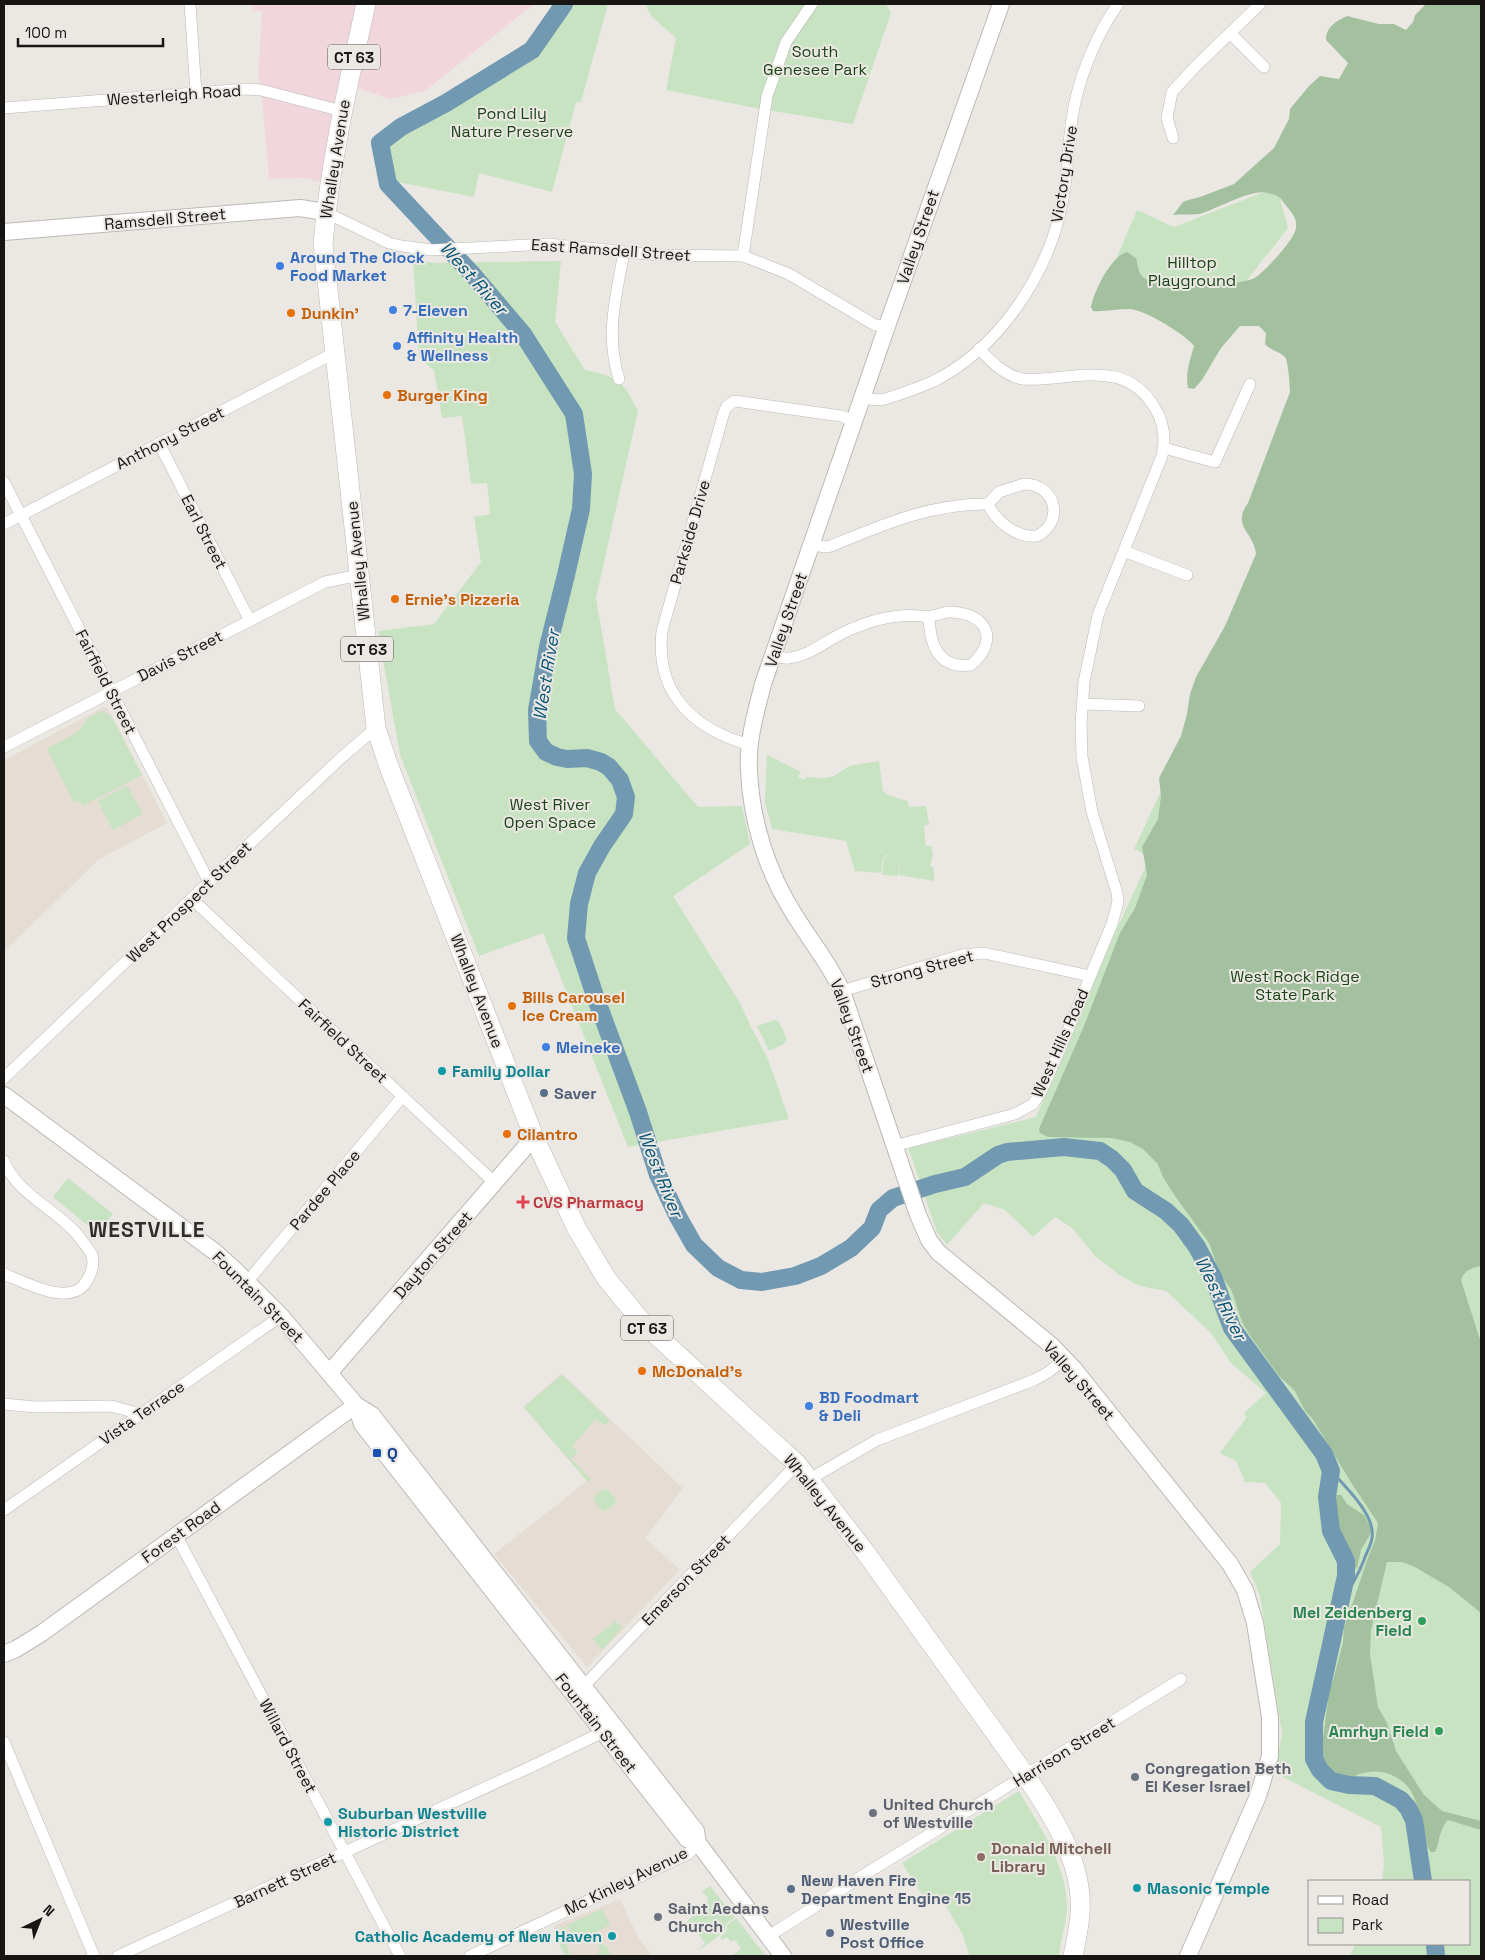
<svg xmlns="http://www.w3.org/2000/svg" width="1485" height="1960" viewBox="0 0 1485 1960" font-family="'Space Grotesk',sans-serif">
	<rect width="100%" height="100%" fill="#ebe8e4"/>
	<!-- commercial -->
	<path fill="#f1d7dd" d="M252 4H534L425 91 390 99 349 85 326 183 303 178 269 179 262 99 258 74 262 12 254 10Z"/>
	<!-- built -->
	<g fill="#e5ddd3">
		<path d="M104 707 109 710 167 823 98 860 4 952V760Z"/>
		<path d="M562 1373 683 1488 645 1538 680 1570 587 1667 494 1554 587 1481 523 1407Z"/>
		<path d="M620 1899 639 1939 652 1956H569L553 1926Z"/>
	</g>
	<!-- green -->
	<g fill="#c7e3c2">
		<path d="M561 4H608L581 102H576L552 192 479 173 474 197 387 180C382 154 384 142 404 123L524 46Z"/>
		<path d="M645 4H886L891 13 853 124 755 108 666 90 676 38 652 17Z"/>
		<path d="M1481 4V1951L1480 1956H1350L1355 1944H1469V1881H1382L1384 1863 1381 1827 1275 1773 1282 1733 1260 1596 1250 1572 1280 1544 1281 1503 1265 1483 1245 1482 1236 1461 1220 1453 1247 1417 1244 1413 1266 1393 1231 1363 1211 1333 1166 1291 1140 1286 1121 1276 1095 1256 1072 1228 1055 1217 1033 1237 1005 1210 984 1203 947 1245 937 1232 909 1150 910 1148 1036 1117 1116 931 1150 857 1134 849 1186 738Z"/>
		<path d="M1277 187 1288 228 1207 331 1104 288 1137 210 1174 227Z"/>
		<path d="M413 260 437 263 561 261 555 322 585 370C618 377 623 380 638 411L596 598 615 709 698 807 742 806 750 844 673 896 740 1003 750 1025 768 1059 789 1119 628 1147 543 933 479 956 400 755 378 631 434 624 481 562 474 517 490 514 487 483 471 484 462 416 442 418 434 370 419 358Z"/>
		<path d="M102 711 112 717 142 775 82 806 79 800 74 803 47 749 79 731 89 717Z"/>
		<path d="M767 755 801 772 798 777 805 780 806 777 824 778 834 776 849 766 879 761 883 791 888 795 907 801 909 807 926 806 929 824 924 826 926 846H931L933 854 930 865 934 868V881L899 875 900 859 898 876 882 875 884 858 887 856 894 857 887 855 883 857 881 873 855 871 846 841 772 829 765 802Z"/>
		<path d="M127 786 143 814 113 830 98 801Z"/>
		<path d="M775 1020 779 1021 787 1039 784 1044 769 1051 757 1026Z"/>
		<path d="M68 1178 113 1214 97 1233 53 1197Z"/>
		<path d="M562 1375 610 1421 604 1425 596 1419 572 1446 578 1452 571 1459 591 1479 588 1482 524 1407Z"/>
		<path d="M604 1489 608 1490 616 1500 615 1504 605 1511 602 1510 593 1500 594 1497Z"/>
		<path d="M616 1621 622 1628 602 1650 593 1639Z"/>
		<path d="M1019 1791C1039 1826 1068 1866 1067 1909 1066 1924 1061 1940 1059 1955L1031 1956 969 1955 963 1935 940 1896 928 1904 902 1863Z"/>
		<path d="M710 1886 735 1917 726 1924 724 1932 698 1951 705 1943 692 1925 689 1926 685 1923 708 1903V1898L702 1891Z"/>
		<path d="M602 1909 610 1925 597 1931 603 1946 606 1945 611 1956H593L601 1952 594 1932 583 1937 580 1932 572 1936 567 1925Z"/>
		<path d="M736 1918 766 1956H732L741 1949 735 1940 731 1942 727 1937 722 1940 720 1937 726 1932 727 1925Z"/>
		<path d="M564 1926 571 1942 566 1944 570 1954 565 1956 553 1932Z"/>
	</g>
	<!-- forest -->
	<g fill="#a4c19f">
		<path d="M1426 4H1481V1266C1472 1268 1464 1270 1461 1280L1481 1343V1613L1449 1587 1413 1566 1402 1562H1387L1371 1630 1370 1654 1378 1707 1387 1723 1396 1751 1424 1795 1442 1811 1481 1821V1830L1448 1820C1439 1829 1440 1841 1435 1852H1431C1416 1832 1424 1799 1403 1782 1389 1771 1376 1769 1359 1774 1354 1776 1350 1780 1345 1780 1337 1779 1331 1773 1325 1768L1322 1754 1323 1738 1330 1686 1333 1680 1343 1643 1344 1628 1369 1555 1375 1541 1378 1523 1352 1484 1312 1418 1305 1411 1295 1391 1279 1376 1249 1334 1242 1322 1231 1289 1221 1276 1209 1243 1175 1196 1164 1179 1157 1163 1143 1149 1130 1142 1111 1138 1048 1137 1040 1133 1039 1129 1084 1026 1120 933 1135 908 1147 875 1142 847 1158 819 1161 796 1159 778 1181 736 1187 714 1190 694 1196 677 1225 626 1256 554C1254 532 1231 527 1248 503L1290 392C1290 386 1288 360 1285 357 1279 351 1271 351 1265 344L1266 333 1259 326H1240L1221 348 1202 380 1194 389 1188 388C1185 374 1190 360 1194 346 1186 335 1144 309 1129 309 1117 309 1106 312 1093 311L1091 307C1094 291 1111 256 1127 252L1136 258C1138 265 1138 274 1144 278 1157 289 1243 287 1256 277 1266 270 1295 239 1296 228 1297 219 1293 214 1288 208 1280 198 1281 196 1268 193 1251 188 1216 210 1199 214 1191 215 1181 214 1173 215L1183 202 1188 200 1200 197 1234 184 1274 148 1289 119 1290 109 1309 86 1320 76 1339 79 1348 63 1326 40C1326 27 1336 21 1347 16L1379 24H1394L1406 30 1413 22 1415 15Z"/>
		<path d="M1336 1495H1341L1347 1504 1364 1515 1371 1528V1533L1361 1550 1357 1569 1353 1568 1347 1547 1339 1534 1335 1500Z"/>
	</g>
	<g fill="none" stroke-linecap="round" stroke-linejoin="round">
		<!-- stream -->
		<path stroke="#7199b2" stroke-width="3" d="M1331 1471C1346 1487 1376 1516 1372 1538 1371 1546 1366 1553 1364 1560 1358 1575 1351 1588 1341 1600"/>
		<!-- river -->
		<g stroke="#7199b2" stroke-width="18">
			<path d="M564 4 532 50 446 103 401 127 380 143 388 184 473 275 523 334 574 414 583 474 581 509 566 575 548 647 537 710 538 741 546 752 557 757 567 759 587 758 601 762 609 767 620 780 626 797 624 814 602 846 587 873 579 904 576 938 595 996 638 1112 658 1175 677 1215 694 1245 718 1268 741 1280 762 1282 795 1276 821 1266 851 1248 872 1228 879 1210 893 1198 935 1184 965 1177 998 1155 1007 1152 1064 1147 1100 1151 1112 1159 1123 1170 1135 1191 1166 1211 1181 1225 1197 1247 1213 1277 1232 1328 1324 1454 1331 1471 1327 1497 1331 1531 1346 1561V1576L1314 1722V1759L1320 1770 1331 1781 1349 1785 1375 1786 1401 1800 1408 1808 1414 1820 1423 1881"/>
			<path d="M1435 1944 1436 1956"/>
		</g>
		<!-- street casing -->
		<g stroke="#bcb9b5" stroke-width="12">
			<g id="street">
				<path d="M190 4 196 93"/>
				<path d="M1230 33 1264 67"/>
				<path d="M4 108 246 89 261 90 342 111"/>
				<path d="M1173 138 1167 118 1172 92 1195 67 1260 4"/>
				<path d="M325 212 389 243 402 246 431 250 548 244 657 255 743 256 789 274 875 325 887 326"/>
				<path d="M743 256 767 96 786 42 812 4"/>
				<path d="M619 379C605 334 616 297 624 252"/>
				<path d="M862 398 878 400 885 399C901 394 918 388 934 381 997 349 1044 280 1060 213 1068 183 1067 150 1072 119 1077 81 1096 35 1118 4"/>
				<path d="M159 443 250 621"/>
				<path d="M1164 448 1215 462 1250 384"/>
				<path d="M4 482 209 882"/>
				<path d="M1024 484C1056 484 1065 522 1037 536 1017 538 996 522 988 504L999 492Z"/>
				<path d="M4 524 336 352"/>
				<path d="M812 545 826 547 831 546C882 525 932 503 988 504"/>
				<path d="M1124 551 1187 575"/>
				<path d="M947 612C984 611 1002 638 971 665 938 669 930 645 929 617Z"/>
				<path d="M773 655C778 656 783 659 788 658 809 657 828 639 847 631 873 619 900 612 929 617"/>
				<path d="M1083 704 1139 706"/>
				<path d="M750 745C693 729 655 693 662 631L724 412 727 406 735 401 841 416 854 421"/>
				<path d="M4 747 325 582 360 575"/>
				<path d="M192 899 495 1183"/>
				<path d="M842 991 962 955 984 953 1090 976"/>
				<path d="M4 1078 209 882 342 757 376 728"/>
				<path d="M894 1146 1015 1114 1033 1104 1041 1092 1061 1047 1112 924 1118 902 1117 893 1092 812 1082 757 1081 724 1084 682 1098 615 1162 456C1166 439 1164 423 1155 408 1131 367 1093 374 1053 378 1043 379 1033 380 1022 379 1004 375 992 362 979 349"/>
				<path d="M4 1161C17 1196 63 1212 83 1242 86 1246 90 1251 92 1255 95 1266 90 1278 83 1286 65 1305 22 1281 4 1274"/>
				<path d="M247 1282 402 1097"/>
				<path d="M4 1404 35 1407 111 1406 141 1414"/>
				<path d="M810 1479 877 1440 1034 1380 1047 1373 1065 1359"/>
				<path d="M4 1510 281 1316"/>
				<path d="M176 1535 400 1956"/>
				<path d="M579 1691 797 1464"/>
				<path d="M4 1742 94 1956"/>
				<path d="M769 1936 867 1873 1181 1679"/>
				<path d="M118 1956 539 1763 609 1729"/>
				<path d="M470 1956 688 1854 698 1843"/>
			</g>
		</g>
		<!-- secondary casing -->
		<g stroke="#bcb9b5" stroke-width="18">
			<g id="secondary">
				<path d="M1001 4 887 326 763 684C756 712 747 741 749 770 751 820 767 872 794 914 810 940 829 963 842 991L918 1215 929 1240 938 1252 1052 1346 1074 1369 1230 1564 1245 1590 1255 1623 1270 1717V1756L1258 1796 1188 1956"/>
				<path d="M4 232 300 208 325 212"/>
				<path d="M4 1095 215 1252 234 1269 281 1316 356 1405 372 1415 696 1831 698 1843 783 1956"/>
				<path d="M330 1372 534 1137"/>
				<path d="M356 1405 362 1424 687 1839 698 1843"/>
				<path d="M4 1654 16 1649 42 1633 356 1405"/>
			</g>
		</g>
		<!-- primary casing -->
		<g stroke="#bcb9b5" stroke-width="20">
			<path id="primary" d="M366 4C348 84 330 162 323 244L376 728 389 767 534 1137 577 1229 606 1278 643 1323 797 1464 866 1553 1026 1776C1053 1816 1084 1864 1080 1914 1079 1928 1076 1942 1073 1956"/>
		</g>
		<!-- street -->
		<use href="#street" stroke="#fff" stroke-width="11"/>
		<!-- secondary -->
		<use href="#secondary" stroke="#fff" stroke-width="16"/>
		<!-- primary -->
		<use href="#primary" stroke="#fff" stroke-width="19"/>
	</g>
	<!-- markers -->
	<g fill="#3f7fe0" stroke="#ebe8e4" stroke-width="2">
		<circle cx="280" cy="266" r="5"/>
		<circle cx="393" cy="310" r="5"/>
		<circle cx="397" cy="346" r="5"/>
		<circle cx="546" cy="1047" r="5"/>
		<circle cx="809" cy="1406" r="5"/>
	</g>
	<g fill="#e8710a" stroke="#ebe8e4" stroke-width="2">
		<circle cx="291" cy="313" r="5"/>
		<circle cx="387" cy="395" r="5"/>
		<circle cx="395" cy="599" r="5"/>
		<circle cx="512" cy="1006" r="5"/>
		<circle cx="507" cy="1134" r="5"/>
		<circle cx="642" cy="1371" r="5"/>
	</g>
	<g fill="#0f9aa8" stroke="#ebe8e4" stroke-width="2">
		<circle cx="442" cy="1071" r="5"/>
		<circle cx="328" cy="1822" r="5"/>
		<circle cx="1137" cy="1888" r="5"/>
		<circle cx="612" cy="1936" r="5"/>
	</g>
	<g fill="#5c6f8a" stroke="#ebe8e4" stroke-width="2">
		<circle cx="544" cy="1093" r="5"/>
		<circle cx="791" cy="1889" r="5"/>
		<circle cx="830" cy="1933" r="5"/>
	</g>
	<path fill="#e0444e" stroke="#ebe8e4" stroke-width="2" d="M520.5 1194.5h5v5h5v5h-5v5h-5v-5h-5v-5h5z"/>
	<rect fill="#1a4fb4" stroke="#ebe8e4" stroke-width="2" x="372" y="1448" width="10" height="10" rx="2.5"/>
	<g fill="#2e9e5b" stroke="#ebe8e4" stroke-width="2">
		<circle cx="1422" cy="1621" r="5"/>
		<circle cx="1439" cy="1731" r="5"/>
	</g>
	<g fill="#6b7280" stroke="#ebe8e4" stroke-width="2">
		<circle cx="1135" cy="1777" r="5"/>
		<circle cx="873" cy="1813" r="5"/>
		<circle cx="658" cy="1917" r="5"/>
	</g>
	<circle fill="#8d6e63" stroke="#ebe8e4" stroke-width="2" cx="981" cy="1857" r="5"/>
	<g text-anchor="middle" dominant-baseline="central" stroke-width="4" stroke-linejoin="round" paint-order="stroke">
		<!-- shield labels -->
		<g fill="#ebe8e4" stroke="#575552" stroke-width="1">
			<rect x="328" y="44.5" width="52" height="25" rx="4"/>
			<rect x="341" y="636.5" width="52" height="25" rx="4"/>
			<rect x="621" y="1315.5" width="52" height="25" rx="4"/>
		</g>
		<g font-size="15" font-weight="bold" fill="#171614">
			<text x="354" y="57">CT 63</text>
			<text x="367" y="649">CT 63</text>
			<text x="647" y="1328">CT 63</text>
		</g>
		<!-- park labels -->
		<g font-size="16" fill="#1b4416" stroke="#ebe8e4">
			<text x="815" y="51">South<tspan x="815" dy="18">Genesee Park</tspan></text>
			<text x="512" y="113">Pond Lily<tspan x="512" dy="18">Nature Preserve</tspan></text>
			<text x="1192" y="262">Hilltop<tspan x="1192" dy="18">Playground</tspan></text>
			<text x="550" y="804">West River<tspan x="550" dy="18">Open Space</tspan></text>
			<text x="1295" y="976">West Rock Ridge<tspan x="1295" dy="18">State Park</tspan></text>
		</g>
		<!-- street labels -->
		<g font-size="16" fill="#171614" stroke="#ebe8e4">
			<text transform="translate(174 95) rotate(-4)">Westerleigh Road</text>
			<text transform="translate(335 159) rotate(-81)">Whalley Avenue</text>
			<text transform="translate(1064 174) rotate(-81)">Victory Drive</text>
			<text transform="translate(165 219) rotate(-5)">Ramsdell Street</text>
			<text transform="translate(918 237) rotate(-71)">Valley Street</text>
			<text transform="translate(611 250) rotate(4)">East Ramsdell Street</text>
			<text transform="translate(170 438) rotate(-27)">Anthony Street</text>
			<text transform="translate(204 532) rotate(63)">Earl Street</text>
			<text transform="translate(690 532) rotate(-74)">Parkside Drive</text>
			<text transform="translate(358 561) rotate(-96)">Whalley Avenue</text>
			<text transform="translate(786 620) rotate(-71)">Valley Street</text>
			<text transform="translate(180 656) rotate(-27)">Davis Street</text>
			<text transform="translate(106 682) rotate(63)">Fairfield Street</text>
			<text transform="translate(189 902) rotate(-44)">West Prospect Street</text>
			<text transform="translate(922 969) rotate(-15)">Strong Street</text>
			<text transform="translate(477 991) rotate(69)">Whalley Avenue</text>
			<text transform="translate(852 1026) rotate(70)">Valley Street</text>
			<text transform="translate(343 1041) rotate(43)">Fairfield Street</text>
			<text transform="translate(1060 1043) rotate(-66)">West Hills Road</text>
			<text transform="translate(325 1190) rotate(-50)">Pardee Place</text>
			<text transform="translate(433 1255) rotate(-49)">Dayton Street</text>
			<text transform="translate(258 1297) rotate(45)">Fountain Street</text>
			<text transform="translate(1079 1381) rotate(49)">Valley Street</text>
			<text transform="translate(142 1413) rotate(-35)">Vista Terrace</text>
			<text transform="translate(825 1503) rotate(51)">Whalley Avenue</text>
			<text transform="translate(181 1532) rotate(-36)">Forest Road</text>
			<text transform="translate(686 1580) rotate(-46)">Emerson Street</text>
			<text transform="translate(596 1723) rotate(52)">Fountain Street</text>
			<text transform="translate(288 1746) rotate(62)">Willard Street</text>
			<text transform="translate(1064 1752) rotate(-32)">Harrison Street</text>
			<text transform="translate(285 1880) rotate(-25)">Barnett Street</text>
			<text transform="translate(626 1881) rotate(-26)">Mc Kinley Avenue</text>
		</g>
		<!-- shop labels -->
		<g font-size="16" font-weight="bold" fill="#366cbe" stroke="#ebe8e4" text-anchor="start">
			<text x="290" y="257">Around The Clock<tspan x="290" dy="18">Food Market</tspan></text>
			<text x="403" y="310">7-Eleven</text>
			<text x="407" y="337">Affinity Health<tspan x="407" dy="18">&amp; Wellness</tspan></text>
			<text x="556" y="1047">Meineke</text>
			<text x="819" y="1397">BD Foodmart<tspan x="819" dy="18">&amp; Deli</tspan></text>
		</g>
		<!-- food labels -->
		<g font-size="16" font-weight="bold" fill="#c56008" stroke="#ebe8e4" text-anchor="start">
			<text x="301" y="313">Dunkin'</text>
			<text x="397" y="395">Burger King</text>
			<text x="405" y="599">Ernie's Pizzeria</text>
			<text x="522" y="997">Bills Carousel<tspan x="522" dy="18">Ice Cream</tspan></text>
			<text x="517" y="1134">Cilantro</text>
			<text x="652" y="1371">McDonald's</text>
		</g>
		<!-- culture labels -->
		<g font-size="16" font-weight="bold" fill="#0d838f" stroke="#ebe8e4" text-anchor="start">
			<text x="452" y="1071">Family Dollar</text>
			<text x="338" y="1813">Suburban Westville<tspan x="338" dy="18">Historic District</tspan></text>
			<text x="1147" y="1888">Masonic Temple</text>
			<text x="602" y="1936" text-anchor="end">Catholic Academy of New Haven</text>
		</g>
		<!-- service labels -->
		<g font-size="16" font-weight="bold" fill="#4e5e75" stroke="#ebe8e4" text-anchor="start">
			<text x="554" y="1093">Saver</text>
			<text x="801" y="1880">New Haven Fire<tspan x="801" dy="18">Department Engine 15</tspan></text>
			<text x="840" y="1924">Westville<tspan x="840" dy="18">Post Office</tspan></text>
		</g>
		<!-- health labels -->
		<g font-size="16" font-weight="bold" fill="#be3a42" stroke="#ebe8e4" text-anchor="start">
			<text x="533" y="1202">CVS Pharmacy</text>
		</g>
		<!-- transit labels -->
		<g font-size="16" font-weight="bold" fill="#164399" stroke="#ebe8e4" text-anchor="start">
			<text x="387" y="1453">Q</text>
		</g>
		<!-- leisure labels -->
		<g font-size="16" font-weight="bold" fill="#27864d" stroke="#ebe8e4" text-anchor="end">
			<text x="1412" y="1612">Mel Zeidenberg<tspan x="1412" dy="18">Field</tspan></text>
			<text x="1429" y="1731">Amrhyn Field</text>
		</g>
		<!-- worship labels -->
		<g font-size="16" font-weight="bold" fill="#5b616d" stroke="#ebe8e4" text-anchor="start">
			<text x="1145" y="1768">Congregation Beth<tspan x="1145" dy="18">El Keser Israel</tspan></text>
			<text x="883" y="1804">United Church<tspan x="883" dy="18">of Westville</tspan></text>
			<text x="668" y="1908">Saint Aedans<tspan x="668" dy="18">Church</tspan></text>
		</g>
		<!-- education labels -->
		<g font-size="16" font-weight="bold" fill="#785e54" stroke="#ebe8e4" text-anchor="start">
			<text x="991" y="1848">Donald Mitchell<tspan x="991" dy="18">Library</tspan></text>
		</g>
		<!-- water labels -->
		<g font-size="18" font-style="italic" fill="#0a5678" stroke="#ebe8e4">
			<text transform="translate(474 278) rotate(48)">West River</text>
			<text transform="translate(546 675) rotate(-81)">West River</text>
			<text transform="translate(661 1174) rotate(68)">West River</text>
			<text transform="translate(1221 1298) rotate(63)">West River</text>
		</g>
		<!-- district labels -->
		<g font-size="21" font-weight="bold" letter-spacing="1" fill="#302e2b" stroke="#ebe8e4">
			<text x="147" y="1229">WESTVILLE</text>
		</g>
	</g>
	<!-- border -->
	<rect width="1485" height="1960" fill="none" stroke="#171614" stroke-width="10"/>
	<!-- legend -->
	<rect x="1308" y="1880" width="162" height="65" fill="#ebe8e4" stroke="#969491"/>
	<rect x="1318" y="1896" width="25" height="8" fill="#ffffff" stroke="#969491"/>
	<text x="1352" y="1905" font-size="15" fill="#171614">Road</text>
	<rect x="1318" y="1918" width="25" height="15" fill="#c7e3c2" stroke="#969491"/>
	<text x="1352" y="1930" font-size="15" fill="#171614">Park</text>
	<!-- north arrow -->
	<g transform="translate(40 1920) rotate(43)" stroke="#ebe8e4" stroke-width="4" paint-order="stroke">
	<path d="M0-4L9 19L0 12L-9 19Z" fill="#171614"/>
	<text y="-8" font-size="14" font-weight="bold" text-anchor="middle" fill="#171614">N</text>
	</g>
	<!-- scale -->
	<path d="M18 38v8h145v-8" fill="none" stroke="#171614" stroke-width="2.5"/>
	<text x="25" y="38" font-size="15" fill="#171614" stroke="#ebe8e4" stroke-width="4" paint-order="stroke">100 m</text>
</svg>
